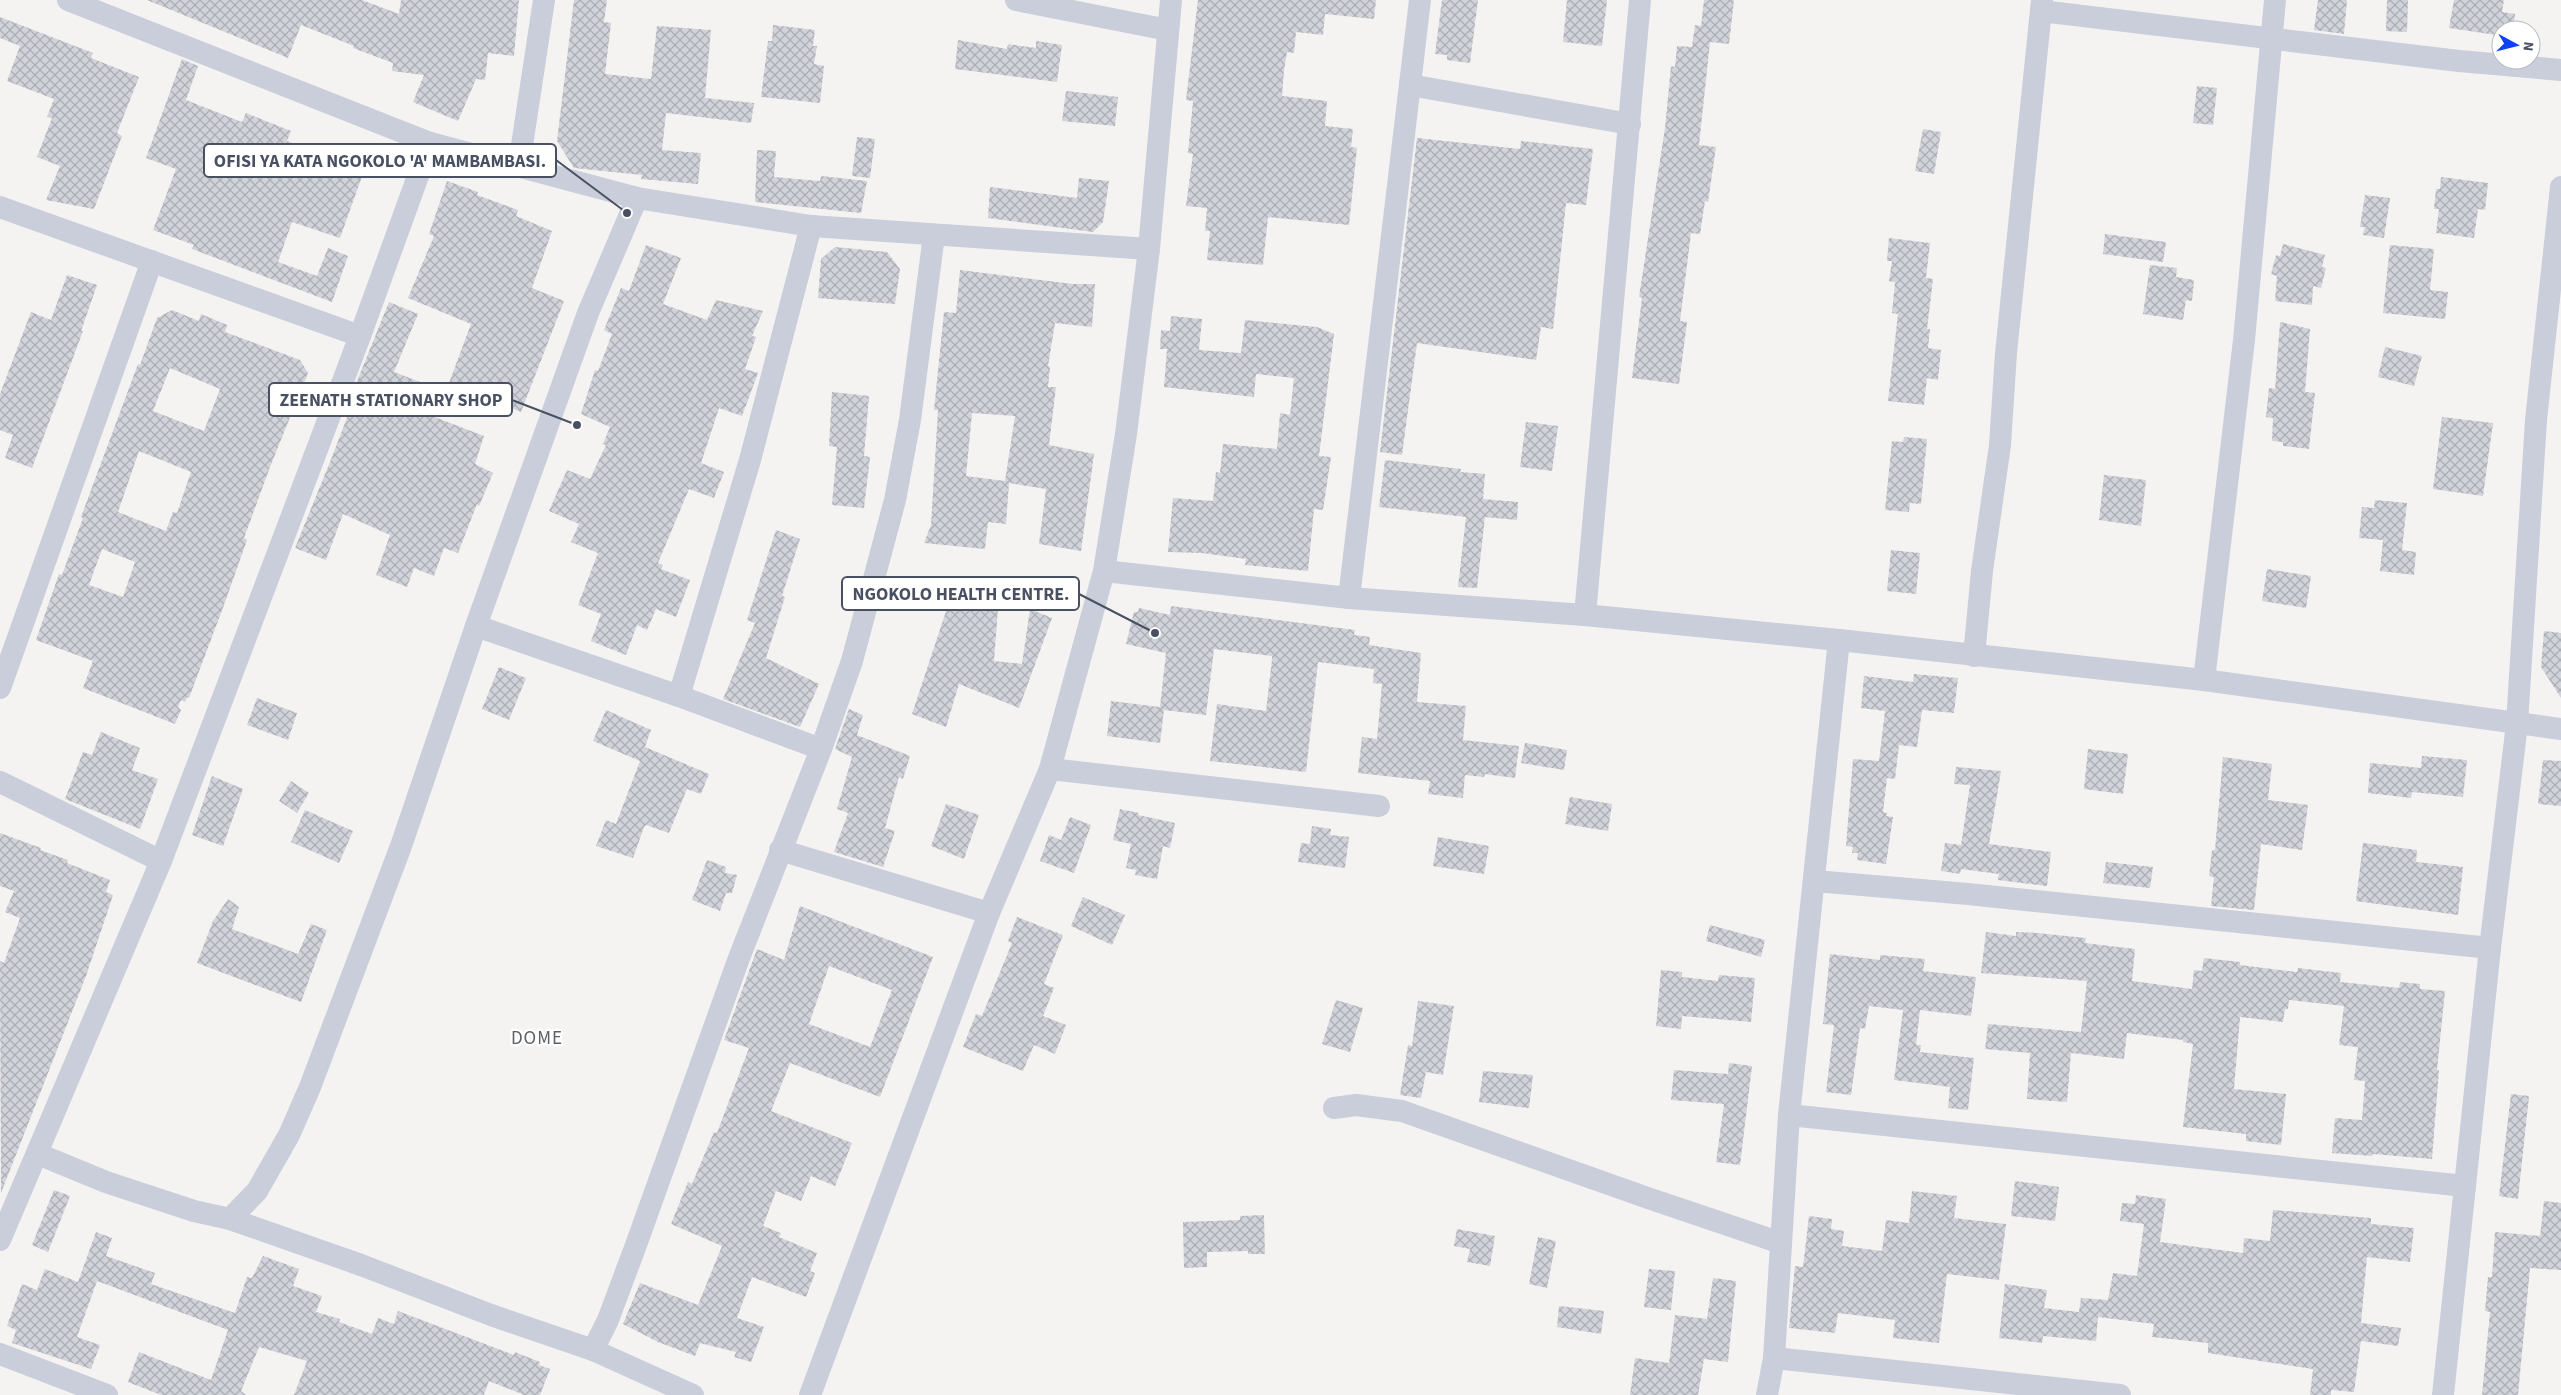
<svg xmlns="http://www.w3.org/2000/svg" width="2561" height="1395" viewBox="0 0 2561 1395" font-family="'Source Sans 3',sans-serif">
	<defs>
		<pattern id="building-cross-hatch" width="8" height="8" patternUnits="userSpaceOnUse" patternTransform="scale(1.25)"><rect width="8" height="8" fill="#d1d3da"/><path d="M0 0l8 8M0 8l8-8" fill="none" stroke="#acaeb4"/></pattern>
	</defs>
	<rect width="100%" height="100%" fill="#f5f3f2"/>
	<!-- building -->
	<g fill="url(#building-cross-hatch)" fill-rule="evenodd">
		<path d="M147 0H362L399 14 401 0H519L514 56 488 53 485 80 476 79 458 121 413 102 424 75 392 71 393 63 353 48 354 46 301 25 288 58Z"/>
		<path d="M574 0H607L604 22 611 23 605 74 651 79 657 26 711 30 705 98 754 103 751 123 666 113 662 150 701 153 698 184 641 179 642 175 574 168 557 141Z"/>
		<path d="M1198 0H1376L1374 19 1325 14 1323 35 1296 32 1294 53 1287 52 1284 70 1282 96 1327 101 1325 126 1353 129 1351 147 1357 148 1349 225 1268 217 1263 265 1207 260 1210 231H1205L1207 208 1186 206 1193 154 1188 153 1193 101 1186 100Z"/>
		<path d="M1442 0H1478L1470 63 1447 60V55L1435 54Z"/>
		<path d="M1567 0H1607L1602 46 1563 42Z"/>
		<path d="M1704 0H1734L1729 44 1710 42 1699 145 1716 147 1708 202 1705 201 1700 234 1691 233 1680 321 1687 322 1679 384 1632 378 1642 298 1639 297 1665 128 1671 66 1675 67 1677 46 1692 47 1695 25 1701 26Z"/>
		<path d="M2318 0H2347L2344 34 2314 30Z"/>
		<path d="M2387 0H2408L2407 32 2386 31Z"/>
		<path d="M2454 0H2504L2502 12 2515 14 2513 30H2497L2496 35 2449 28Z"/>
		<path d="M0 17 93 53 91 58 139 77 117 133 122 136 94 209 46 200 60 166 37 157 52 118 47 117 54 99 7 81 20 46 0 38Z"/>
		<path d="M773 25 815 30 813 46H817L814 64 824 66 820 103 761 97 768 41H772Z"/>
		<path d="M958 40 1007 49 1008 44 1036 48V41L1062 45 1057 82 955 69Z"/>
		<path d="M182 59 198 66 186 100 242 122 246 113 291 131 287 141 365 168 340 238 292 222 278 262 317 276 328 248 348 256 332 302 192 249 194 245 153 230 176 169 146 158Z"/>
		<path d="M2197 86 2217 88 2213 125 2193 123Z"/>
		<path d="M1066 91 1118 97 1115 126 1062 121Z"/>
		<path d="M1923 129 1941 132 1934 174 1915 171Z"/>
		<path d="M857 137 875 139 870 178 852 176Z"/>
		<path d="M1417 138 1520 149 1521 141 1593 149 1586 205 1566 203 1553 329 1541 327 1536 360 1417 343 1402 455 1380 452Z"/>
		<path d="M757 150 776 151 774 177 820 181 821 176 867 181 861 213 755 202Z"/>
		<path d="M2441 177 2488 183 2485 210 2478 209 2474 238 2436 233 2439 209H2434L2436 189H2440Z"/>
		<path d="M1079 178 1109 181 1103 222 1093 232 988 218 990 187 1077 198Z"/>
		<path d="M447 181 478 192 477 195 518 210 516 216 552 231 532 288 564 301 521 412 449 383 471 324 408 298 434 236 429 234Z"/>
		<path d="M2365 195 2390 198 2384 238 2363 235 2365 227H2360Z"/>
		<path d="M2105 234 2166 242 2163 262 2103 254Z"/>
		<path d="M1889 238 1930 243 1926 278 1933 279 1927 329H1930L1928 348 1941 350 1938 380 1927 378 1924 405 1888 401 1898 314 1892 313 1895 282 1889 281 1892 261H1887Z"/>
		<path d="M2283 244 2325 255 2322 267 2326 268 2321 288 2313 286 2312 305 2275 301 2277 276 2271 274 2276 255 2280 256Z"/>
		<path d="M646 245 681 258 663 304 707 320 716 300 763 311 752 336 756 337 745 369 758 373 742 416 719 408 701 463 724 472 714 498 689 489 658 563 663 565 661 569 690 580 676 617 656 609 647 630 637 625 626 655 591 641 601 614 578 605 598 553 571 542 579 524 549 511 567 470 590 479 606 445 603 444 610 427 581 414 595 370 598 371 612 334 604 330 621 288 629 291Z"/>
		<path d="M2390 245 2434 249 2430 290 2448 292 2445 319 2383 313Z"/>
		<path d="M835 247 887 252 900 269 895 304 818 298 821 259Z"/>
		<path d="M2150 265 2177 268 2176 277 2194 280 2192 301 2186 300 2183 320 2143 314Z"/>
		<path d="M960 270 1073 284H1095L1092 327 1055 323 1048 366 1050 367 1048 387H1056L1049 445 1094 454 1081 551 1039 544 1046 489 1009 483 1006 524 988 522 985 549 924 543 931 525 938 410H934L944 312 956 313ZM972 413 1015 416 1005 481 966 476Z"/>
		<path d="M67 275 97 285 81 331H83L32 468 5 458 13 435 0 430V394L31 312 51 320Z"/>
		<path d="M389 302 418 314 394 372 436 388 427 414 484 436 475 464 493 473 479 506 477 504 458 553 444 548 434 576 414 568 407 587 376 575 390 535 343 514 326 560 295 548 330 462 353 402 349 401Z"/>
		<path d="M172 310 199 321 201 314 227 325 225 332 300 360 308 373 270 467 244 538 247 540 224 605 189 698 187 697 185 702 181 700 178 707 181 710 175 724 83 688 93 661 36 640 59 574 62 575 83 518 81 517 138 364 140 365 157 318ZM170 368 220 389 204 431 153 411ZM139 451 191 472 177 513 173 512 166 531 118 512ZM102 549 135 562 123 597 89 585Z"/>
		<path d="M1171 316 1202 319 1199 350 1241 353 1245 320 1317 327 1334 334 1319 456 1331 457 1323 510 1314 509 1308 571 1245 565 1246 559 1202 553 1168 552 1173 498 1213 501 1216 472 1220 473 1223 444 1277 449 1280 413 1290 415 1294 378 1256 374 1254 397 1164 387 1167 349H1160L1161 330 1170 331Z"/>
		<path d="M2280 322 2310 329 2305 392 2315 393 2309 449 2283 446V442L2272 441 2273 418 2266 417 2269 388 2275 389Z"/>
		<path d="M2385 347 2422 356 2414 386 2378 377Z"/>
		<path d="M832 392 869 396 864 456 870 457 864 508 832 505 837 447 829 446Z"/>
		<path d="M2442 417 2493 423 2483 496 2433 489Z"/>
		<path d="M1526 422 1558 426 1552 471 1520 467Z"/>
		<path d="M1904 437 1927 439 1921 504 1910 503 1909 512 1885 510 1892 441 1903 442Z"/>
		<path d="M1385 460 1461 469 1460 472 1485 474 1483 499 1518 502 1517 520 1485 517 1477 588 1458 587 1466 517 1379 507Z"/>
		<path d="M2104 475 2146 480 2141 526 2099 520Z"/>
		<path d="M2375 500 2407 503 2402 550 2416 552 2414 575 2380 571 2383 540 2359 538 2362 507 2374 508Z"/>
		<path d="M776 530 800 539 782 596 785 597 766 658 819 684 800 727 723 699 755 623 747 620Z"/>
		<path d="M1891 550 1920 553 1916 594 1887 591Z"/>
		<path d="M2267 569 2311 576 2306 608 2262 601Z"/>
		<path d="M956 581 980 592 981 589 999 596 994 661 1022 664 1030 609 1052 618 1019 708 959 684 946 727 912 714Z"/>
		<path d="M1171 606 1355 630 1354 635 1370 637 1369 645 1421 653 1417 702 1466 706 1463 740 1519 746 1515 778 1485 774 1484 777 1465 775 1463 798 1428 794 1430 781 1358 773 1362 737 1377 739 1382 684 1373 683 1374 669 1318 662 1306 772 1210 761 1217 704 1266 711 1272 659V656L1214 649 1206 715 1164 710 1160 743 1107 736 1111 701 1160 707 1166 653 1126 644 1134 612H1138L1139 608 1170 615Z"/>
		<path d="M2544 631 2561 633V698L2541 667Z"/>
		<path d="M499 667 526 678 509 720 482 709Z"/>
		<path d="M1914 674 1958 678 1954 713 1922 710 1917 747 1899 745 1895 779 1887 778 1883 812 1887 813 1886 816 1893 817 1886 864 1857 860 1858 853H1852L1853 847 1846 846 1853 759 1879 761 1885 711 1861 708 1864 676 1913 682Z"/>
		<path d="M257 698 297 713 288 740 247 725Z"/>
		<path d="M849 709 863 715 857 735 910 756 903 779 899 777 885 828 895 831 883 867 834 852 848 813 837 809 852 757 835 749Z"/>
		<path d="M606 710 651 730 645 747 709 774 701 794 687 789 669 833 646 825 644 827 633 858 596 846 606 820 616 824 640 761 593 741Z"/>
		<path d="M101 732 140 748 132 770 158 779 140 829 65 799 83 752 92 755Z"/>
		<path d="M1525 743 1567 750 1564 770 1521 763Z"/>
		<path d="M2088 749 2128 754 2123 794 2084 789Z"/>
		<path d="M2422 756 2467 760 2463 797 2412 792 2411 798 2368 793 2370 763 2421 768Z"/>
		<path d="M2223 757 2272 764 2268 800 2308 805 2302 850 2261 844 2254 910 2211 906 2214 877 2209 876 2212 850H2215Z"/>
		<path d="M2543 760 2561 761V806L2538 804Z"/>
		<path d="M1956 767 2001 771 1989 844 2051 852 2047 886 1998 880 1999 874 1961 869 1960 874 1941 871 1945 843 1961 845 1970 785 1954 784Z"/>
		<path d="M212 776 243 789 223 846 192 835Z"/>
		<path d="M291 781 309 793 297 813 279 801Z"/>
		<path d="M1570 797 1612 804 1608 831 1565 824Z"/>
		<path d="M946 804 979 815 964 859 931 846Z"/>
		<path d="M1120 809 1139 813 1138 815 1175 823 1170 848 1163 846 1157 879 1135 875 1136 870 1126 868 1131 844 1113 840Z"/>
		<path d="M305 810 353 831 339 863 291 842Z"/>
		<path d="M1070 817 1091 825 1074 873 1040 861 1049 835 1061 840Z"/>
		<path d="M1312 826 1331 829 1330 835 1349 837 1345 868 1298 862 1301 843 1310 844Z"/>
		<path d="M0 833 41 848 40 850 68 860 67 863 110 880 106 892 113 895 86 976 1 1193 0 961 4 963 20 918 5 912 14 891 0 886Z"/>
		<path d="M1438 837 1489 846 1484 874 1433 866Z"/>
		<path d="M2363 843 2417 850 2416 862 2463 867 2458 915 2356 901Z"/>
		<path d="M707 860 726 867 725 873 737 875 732 893H726L720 911 692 900Z"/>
		<path d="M2106 862 2153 867 2150 888 2103 883Z"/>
		<path d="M1083 897 1125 915 1112 945 1071 926Z"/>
		<path d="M228 899 239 907 232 929 298 954 311 924 327 930 301 1002 197 963 213 921Z"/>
		<path d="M800 906 933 957 880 1097 790 1063 771 1111 852 1143 835 1186 811 1176 801 1201 776 1191 763 1226 781 1233 779 1237 817 1253 810 1271 815 1273 806 1297 752 1277 737 1318 764 1327 751 1362 734 1357 736 1352 700 1343 695 1356 658 1342 623 1324 640 1283 698 1305 722 1246 671 1224 688 1182 692 1184 714 1132 717 1133 749 1048 724 1040 757 949 784 960ZM829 966 892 990 870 1047 809 1024Z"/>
		<path d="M1017 917 1063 935 1044 984 1054 988 1043 1016 1066 1025 1055 1054 1034 1045 1023 1071 963 1047 976 1014 982 1016 1012 943 1008 941Z"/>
		<path d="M1710 925 1765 940 1761 957 1706 941Z"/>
		<path d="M1986 932 2016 936V932L2037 933 2086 938 2085 943 2135 949 2132 981 2192 989 2194 970 2202 971 2204 958 2240 962V965L2297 972 2298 968 2341 973 2340 982 2399 988 2400 982 2420 984V989L2445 991 2437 1070H2439L2432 1159 2373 1154 2372 1156 2332 1153 2335 1118 2362 1120 2365 1081 2354 1080 2358 1047 2339 1045 2344 1006 2289 1000 2288 1009H2285L2283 1022 2240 1017 2234 1089 2286 1094 2281 1145 2246 1141V1134L2183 1127 2193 1044 2183 1042V1040L2127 1033 2124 1059 2071 1053 2067 1102 2027 1099 2030 1053 1985 1049 1988 1024 2081 1032 2087 981 1981 973Z"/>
		<path d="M1830 954 1880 960V955L1925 959 1923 971 1976 977 1971 1016 1920 1010 1916 1045H1921L1920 1052 1974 1058 1968 1110 1948 1108 1950 1087 1894 1080 1903 1010 1869 1006 1865 1029 1860 1028 1851 1095 1826 1092 1834 1025 1823 1024Z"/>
		<path d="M1661 970 1682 972V977L1718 981 1719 975 1755 978 1751 1022 1682 1016 1681 1029 1656 1026Z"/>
		<path d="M1336 1000 1363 1008 1350 1052 1322 1044Z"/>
		<path d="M1418 1001 1454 1006 1443 1075 1426 1072 1421 1098 1400 1095 1408 1045 1412 1046Z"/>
		<path d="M1729 1063 1752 1066 1740 1165 1716 1162 1724 1104 1671 1100 1674 1070 1728 1074Z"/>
		<path d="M1483 1071 1533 1075 1529 1108 1479 1102Z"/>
		<path d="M2511 1094 2529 1096 2518 1199 2499 1196Z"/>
		<path d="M2015 1181 2059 1187 2055 1221 2011 1216Z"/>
		<path d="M54 1190 70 1196 48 1252 32 1245Z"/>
		<path d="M1912 1191 1957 1196 1954 1218 2006 1224 1999 1280 1947 1274 1939 1343 1893 1338 1895 1320 1838 1313 1835 1333 1789 1328 1795 1266 1803 1267 1809 1216 1832 1219 1831 1229 1844 1231 1842 1246 1882 1251 1886 1220 1909 1223Z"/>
		<path d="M2136 1195 2166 1199 2160 1242 2243 1253 2244 1238 2270 1241 2273 1210 2371 1218V1224L2414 1228 2410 1262 2367 1257 2361 1323 2401 1328 2398 1346 2361 1341 2354 1392 2331 1390V1395H2310L2313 1369 2208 1353V1343L2152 1337 2154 1324 2098 1317 2096 1341 2043 1336 2042 1343 1999 1338 2005 1284 2047 1290 2044 1308 2079 1312 2081 1298 2108 1300 2113 1273 2137 1276 2144 1224 2120 1221 2122 1203 2135 1204Z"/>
		<path d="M2544 1201 2561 1203V1270L2530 1268 2518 1395H2482L2490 1312 2485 1311 2488 1277H2492L2495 1232 2540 1236Z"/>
		<path d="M1264 1215 1265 1254H1248V1251L1207 1252V1267L1184 1268 1183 1222 1240 1220V1216Z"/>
		<path d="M1457 1229 1495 1236 1490 1266 1467 1262 1470 1249 1454 1246Z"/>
		<path d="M96 1232 112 1238 106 1256 155 1273 151 1284 235 1313 247 1277 252 1278 263 1256 299 1269 293 1286 322 1296 316 1312 340 1319 339 1322 372 1334 378 1318 394 1324 398 1311 514 1355 515 1352 540 1362 539 1365 550 1369 540 1395H524L489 1381 484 1395H294L307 1361 259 1347 241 1391 246 1395H161L128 1382 139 1352 211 1380 228 1330 97 1281 77 1337 100 1345 91 1369 12 1343 16 1330 7 1326 22 1284 37 1290 45 1269 78 1282Z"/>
		<path d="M1538 1237 1556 1241 1547 1288 1529 1284Z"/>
		<path d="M1649 1269 1675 1271 1671 1310 1644 1307Z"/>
		<path d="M1713 1278 1736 1281 1728 1362 1704 1359 1698 1395H1630L1635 1358 1669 1363 1675 1315 1707 1319Z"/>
		<path d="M1559 1306 1604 1311 1601 1334 1557 1327Z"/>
	</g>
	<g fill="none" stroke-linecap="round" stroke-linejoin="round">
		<!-- minor -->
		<g stroke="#c9ceda" stroke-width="22">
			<path d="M68 0 430 143 637 198 811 226 1149 249"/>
			<path d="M1016 0 1168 30"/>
			<path d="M2041 11 2459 61 2561 70"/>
			<path d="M1410 85 1630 124"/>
			<path d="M519 165 544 0"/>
			<path d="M0 207 360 336"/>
			<path d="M1104 571 1349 598 1585 615 1839 640 2204 680 2561 729"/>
			<path d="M1349 598 1420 0"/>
			<path d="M1585 615 1640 0"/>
			<path d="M476 626 679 696 821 749"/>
			<path d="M1974 656 1982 571 2000 445 2006 353 2042 0"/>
			<path d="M2204 680 2244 340 2275 0"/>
			<path d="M0 688 152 261"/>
			<path d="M679 696 750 460 811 226"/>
			<path d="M1050 769 1379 806"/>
			<path d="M0 782 161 861"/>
			<path d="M780 850 989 913"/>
			<path d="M1815 881 1968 894 2490 948"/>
			<path d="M1334 1108 1356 1105 1402 1111 1645 1197 1781 1243"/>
			<path d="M1789 1115 2465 1186"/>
			<path d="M38 1154 106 1182 194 1211 230 1219 361 1265 491 1315 593 1350 693 1395"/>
			<path d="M230 1219 257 1191 289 1135 310 1087 401 846 476 626 588 313 637 198"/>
			<path d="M0 1240 161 861 360 336 430 143"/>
			<path d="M593 1350 608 1320 636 1245 739 958 821 749 852 661 895 500 910 420 934 235"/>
			<path d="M0 1354 107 1395"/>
			<path d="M1774 1358 2120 1395"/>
			<path d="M810 1395 989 913 1050 769 1104 571 1126 434 1149 249 1171 0"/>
			<path d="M1767 1395 1774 1358 1789 1115 1839 640"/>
			<path d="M2443 1395 2490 948 2517 724 2536 420 2561 187"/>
		</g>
	</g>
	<g text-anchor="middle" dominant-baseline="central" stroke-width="4.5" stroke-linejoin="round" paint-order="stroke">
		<!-- quarter labels -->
		<g font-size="19" letter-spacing="1" fill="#5e6068" stroke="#fff">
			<text x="537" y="1038">DOME</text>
		</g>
	</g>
	<!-- callouts -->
	<path fill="none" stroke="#485061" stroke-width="2" d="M627 213L556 160M577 425L512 400M1155 633L1079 594"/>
	<g fill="#485061" stroke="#fff" stroke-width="2">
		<circle cx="627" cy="213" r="5"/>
		<circle cx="577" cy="425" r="5"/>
		<circle cx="1155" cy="633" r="5"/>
	</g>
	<g fill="#fff" stroke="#485061" stroke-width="2">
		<rect x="204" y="144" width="352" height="33" rx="5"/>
		<rect x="269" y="383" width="243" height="33" rx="5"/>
		<rect x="842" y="577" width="237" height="33" rx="5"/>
	</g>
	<g font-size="18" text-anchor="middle" font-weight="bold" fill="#485061">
		<text x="380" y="167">OFISI YA KATA NGOKOLO 'A' MAMBAMBASI.</text>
		<text x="391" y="406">ZEENATH STATIONARY SHOP</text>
		<text x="961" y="600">NGOKOLO HEALTH CENTRE.</text>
	</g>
	<!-- north arrow -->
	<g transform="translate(2516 45) rotate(97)"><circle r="24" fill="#ffffff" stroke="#b6b9c0"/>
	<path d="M0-4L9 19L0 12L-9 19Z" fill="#0f43f1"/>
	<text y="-8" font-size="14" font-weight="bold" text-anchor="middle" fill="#485061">N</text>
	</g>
</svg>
